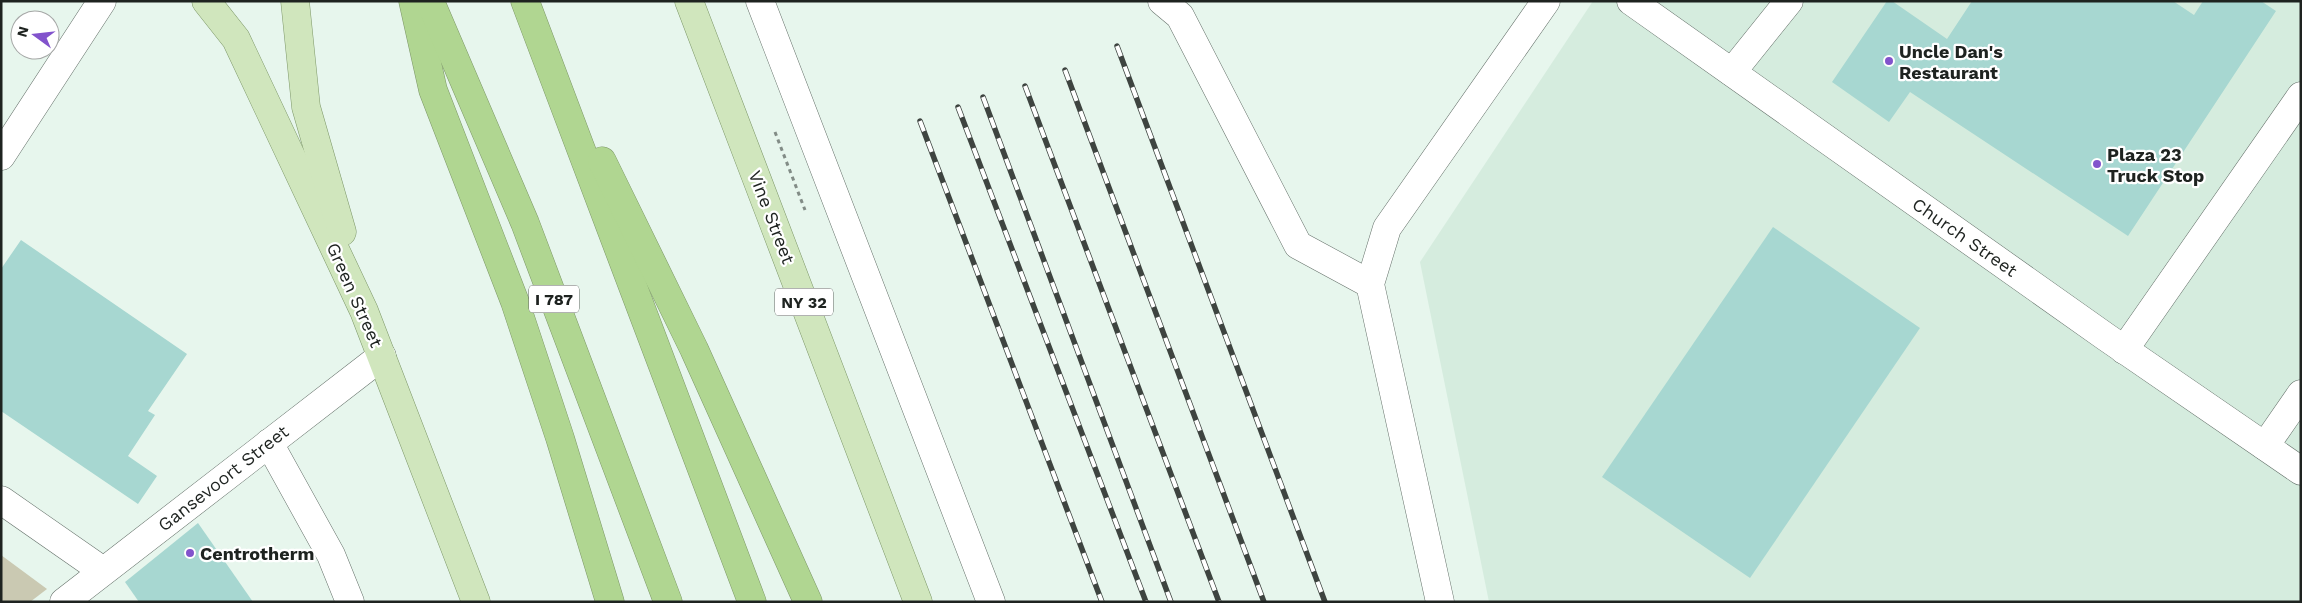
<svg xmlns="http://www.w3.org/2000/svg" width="2302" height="603" viewBox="0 0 2302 603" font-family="'Work Sans',sans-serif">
	<rect width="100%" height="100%" fill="#e7f6ed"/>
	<!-- built -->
	<path fill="#d5ecde" d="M1593 1H2301V602H1489L1420 262Z"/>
	<!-- green -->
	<path fill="#cac9b2" d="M1 555 47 589 30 602H1Z"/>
	<!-- building -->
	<g fill="#a7d7d1">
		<path d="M1887 1H1892L1947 39 1972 1H2173L2194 15 2203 1H2261L2276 11 2128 236 1910 92 1889 122 1832 82Z"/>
		<path d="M1773 227 1920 328 1750 578 1602 477Z"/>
		<path d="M21 240 187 354 148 411 155 415 128 456 157 476 138 504 1 411V269Z"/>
		<path d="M198 523 253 602H139L125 582Z"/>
	</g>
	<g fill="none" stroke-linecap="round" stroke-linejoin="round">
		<!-- minor casing -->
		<g stroke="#65716a" stroke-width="29">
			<g id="minor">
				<path d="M760 1 991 602"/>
				<path d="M1162 1 1180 16 1298 245 1370 284"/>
				<path d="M1631 1 2106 337 2301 471"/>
				<path d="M1732 72 1789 1"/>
				<path d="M1 156 102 1"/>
				<path d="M2124 350 2301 96"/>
				<path d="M269 443 331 555 350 602"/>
				<path d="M2265 446 2301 394"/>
				<path d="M1 500 103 571"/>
				<path d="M64 602 382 356"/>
				<path d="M1440 602 1370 284 1387 228 1546 1"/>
			</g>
		</g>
		<!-- major casing -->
		<g stroke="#7d9769" stroke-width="29">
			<g id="major">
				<path d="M206 1 236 39 364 311 476 602"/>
				<path d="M295 1 306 107 342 232"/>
				<path d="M689 1 918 602"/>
			</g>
		</g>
		<!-- highway casing -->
		<g stroke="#7d9769" stroke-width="29">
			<g id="highway">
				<path d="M413 1 433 90 515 302 560 438 610 602"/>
				<path d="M430 1 525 223 668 602"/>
				<path d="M525 1 752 602"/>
				<path d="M602 161 694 349 808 602"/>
			</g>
		</g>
		<!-- path -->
		<path stroke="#828c86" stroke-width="3" stroke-dasharray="4 4" stroke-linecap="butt" d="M775 132 805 210"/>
		<!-- minor -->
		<use href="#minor" stroke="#fff" stroke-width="28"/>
		<!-- major -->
		<use href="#major" stroke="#d0e6bd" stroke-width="28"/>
		<!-- highway -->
		<use href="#highway" stroke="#b0d691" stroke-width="28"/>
		<!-- rail casing -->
		<g stroke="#3e4440" stroke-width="5.5">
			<g id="rail">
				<path d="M1117 46 1325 602"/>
				<path d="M1065 70 1264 602"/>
				<path d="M1025 86 1219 602"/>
				<path d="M983 97 1171 602"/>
				<path d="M958 107 1146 602"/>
				<path d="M920 121 1102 602"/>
			</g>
		</g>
		<!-- rail -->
		<use href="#rail" stroke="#fff" stroke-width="4" stroke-dasharray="11" stroke-linecap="butt"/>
	</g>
	<!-- markers -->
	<g fill="#8253cc" stroke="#fff" stroke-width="2">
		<circle cx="1889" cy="61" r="5"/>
		<circle cx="2097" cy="164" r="5"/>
		<circle cx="190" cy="553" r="5"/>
	</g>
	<g text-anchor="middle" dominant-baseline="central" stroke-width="4.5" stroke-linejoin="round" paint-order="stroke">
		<!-- shield labels -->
		<g fill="#fff" stroke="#626563" stroke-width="1">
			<rect x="529" y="285.5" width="50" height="27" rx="4"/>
			<rect x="775" y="288.5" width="58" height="27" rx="4"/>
		</g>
		<g font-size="16" font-weight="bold" fill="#1e2320">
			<text x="554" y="299">I 787</text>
			<text x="804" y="302">NY 32</text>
		</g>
		<!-- poi labels -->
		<g font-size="18" font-weight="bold" fill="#1e2320" stroke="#fff" text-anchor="start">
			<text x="1899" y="51">Uncle Dan's<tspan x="1899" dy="21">Restaurant</tspan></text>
			<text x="2107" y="154">Plaza 23<tspan x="2107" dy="21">Truck Stop</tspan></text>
			<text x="200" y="553">Centrotherm</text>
		</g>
		<!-- street labels -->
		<g font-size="18" fill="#1e2320" stroke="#fff">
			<text transform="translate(772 217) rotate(69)">Vine Street</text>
			<text transform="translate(1965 237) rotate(35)">Church Street</text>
			<text transform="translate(355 295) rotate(66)">Green Street</text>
			<text transform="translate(223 478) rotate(-38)">Gansevoort Street</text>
		</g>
	</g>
	<!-- border -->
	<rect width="2302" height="603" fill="none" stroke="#1e2320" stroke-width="5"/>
	<!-- north arrow -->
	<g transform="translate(35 35) rotate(285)"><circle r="24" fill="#ffffff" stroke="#a5a7a6"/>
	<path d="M0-4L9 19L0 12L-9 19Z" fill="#8253cc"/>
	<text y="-8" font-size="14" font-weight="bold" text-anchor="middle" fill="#1e2320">N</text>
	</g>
</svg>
